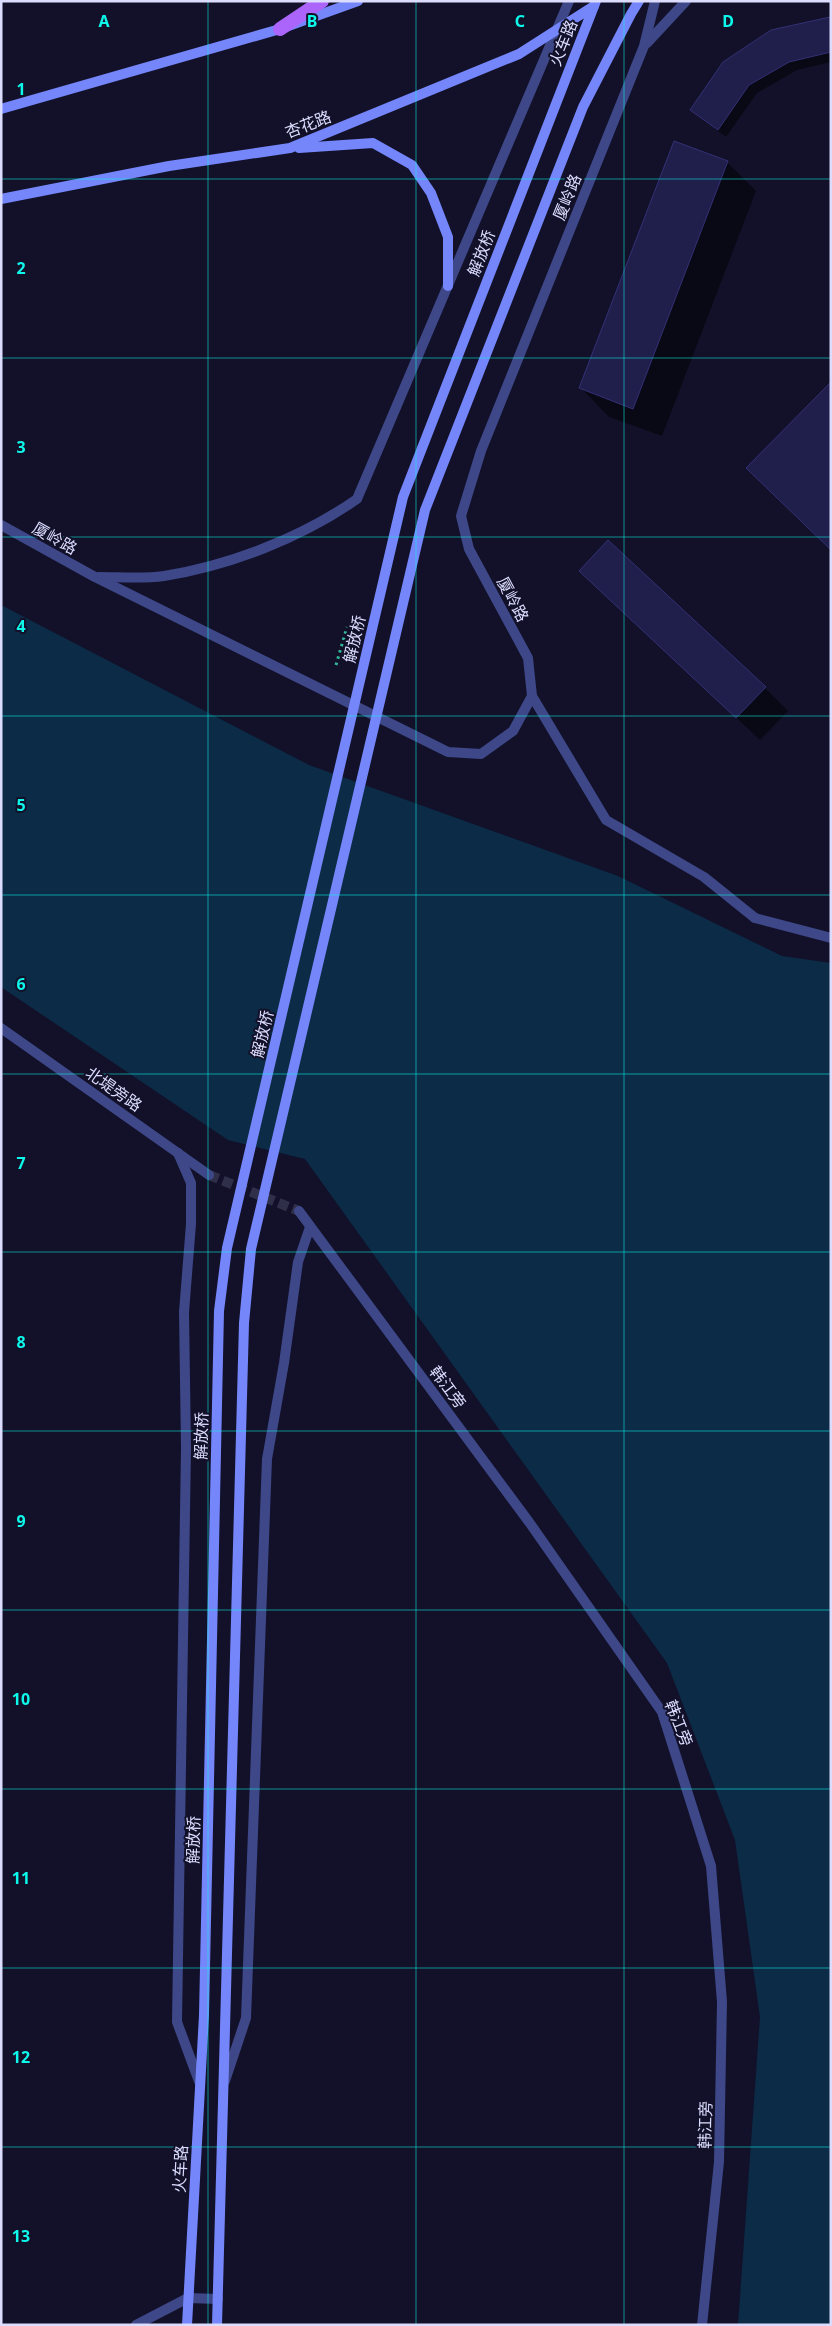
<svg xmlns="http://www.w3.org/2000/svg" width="832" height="2326" viewBox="0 0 832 2326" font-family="'Noto Sans','Noto Sans SC',sans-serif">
	<rect width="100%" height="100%" fill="#121129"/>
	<!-- water -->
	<path fill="#0c2b47" d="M1 605 309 765 618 876 782 956 831 963V2325H738L760 2017 735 1840 667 1663 305 1159 228 1140 1 987Z"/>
	<!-- shadow -->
	<g fill="#0007">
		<path d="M830 18 831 62 797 70 757 93 726 137 691 110Z"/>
		<path d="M727 162 756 191 662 436 609 417 581 388Z"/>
		<path d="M580 571 765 688 788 711 760 740Z"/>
	</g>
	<!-- building -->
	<g fill="#201e4a" stroke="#333175">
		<path d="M830 17 831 52 789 62 749 85 718 130 690 110 723 62 771 30Z"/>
		<path d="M674 141 728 161 633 409 579 388Z"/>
		<path d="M831 382V550L746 468Z"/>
		<path d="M608 540 766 687 736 718 579 571Z"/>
	</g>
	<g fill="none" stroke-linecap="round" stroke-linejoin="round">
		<!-- minor-tunnel -->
		<path stroke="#302f49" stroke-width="10" stroke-dasharray="10 5" stroke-linecap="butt" d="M209 1175 299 1211"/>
		<!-- path -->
		<path stroke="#34b89c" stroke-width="3" stroke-dasharray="2.5 4" stroke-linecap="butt" d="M336 665 347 627"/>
		<!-- service -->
		<g stroke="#3e4787" stroke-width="10">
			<path d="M755 918 831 938"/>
			<path d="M184 1312 186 1448 177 2022 200 2084"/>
			<path d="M225 2081 246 2018 267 1459 284 1363 298 1262 310 1227"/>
		</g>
		<!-- minor -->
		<g stroke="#3e4787" stroke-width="10">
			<path d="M532 696 606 820 704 877 755 918"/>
			<path d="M1 1028 209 1175"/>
			<path d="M178 1153 191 1183V1224L184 1312"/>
			<path d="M299 1211 529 1522 662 1712 711 1866 722 2002 719 2162 702 2325"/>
		</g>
		<!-- tertiary -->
		<g stroke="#3e4787" stroke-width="10">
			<path d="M647 43 686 1"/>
			<path d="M1 525 95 577 448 752 481 754 513 731 532 696 528 658 469 549 461 516 481 451 644 46 655 1"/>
			<path d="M99 577C120 577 143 579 164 576 231 565 301 538 357 499L569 1"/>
			<path d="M136 2325 188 2298 218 2299"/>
		</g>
		<!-- secondary -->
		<g stroke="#7586fb" stroke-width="10">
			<path d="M1 109 280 29 358 1"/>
			<path d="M299 148 373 143 412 165 431 193 448 237V286"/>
			<path d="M1 199 169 166 290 148 519 54 594 6"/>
			<path d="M187 2325 204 2015 219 1311 227 1248 403 497 596 1"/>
			<path d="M217 2325 244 1323 251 1249 425 510 583 107 631 14 639 1"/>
		</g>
		<!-- primary -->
		<path stroke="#ab65fb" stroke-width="14" d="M280 29 322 1"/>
	</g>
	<!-- grid -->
	<path fill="none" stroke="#0df8ea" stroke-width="1" stroke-opacity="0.55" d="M208 1V2325M416 1V2325M624 1V2325M1 179H831M1 358H831M1 537H831M1 716H831M1 895H831M1 1074H831M1 1252H831M1 1431H831M1 1610H831M1 1789H831M1 1968H831M1 2147H831"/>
	<g text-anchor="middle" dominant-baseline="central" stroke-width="4" stroke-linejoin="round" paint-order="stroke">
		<!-- street labels -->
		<g font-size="16" fill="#dbdcfe" stroke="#121129">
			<text transform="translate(563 43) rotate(-68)">火车路</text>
			<text transform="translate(308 124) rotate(-21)">杏花路</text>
			<text transform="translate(567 197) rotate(-68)">厦岭路</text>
			<text transform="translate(481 253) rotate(-69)">解放桥</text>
			<text transform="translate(55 538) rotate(29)">厦岭路</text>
			<text transform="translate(513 599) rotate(62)">厦岭路</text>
			<text transform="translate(354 639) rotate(-77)">解放桥</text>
			<text transform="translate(262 1034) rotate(-77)">解放桥</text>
			<text transform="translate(114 1089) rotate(35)">北堤旁路</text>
			<text transform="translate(448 1387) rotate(53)">韩江旁</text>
			<text transform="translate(201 1436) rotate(-89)">解放桥</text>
			<text transform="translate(679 1723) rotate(68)">韩江旁</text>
			<text transform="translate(193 1840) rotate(-89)">解放桥</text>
			<text transform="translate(705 2125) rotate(-89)">韩江旁</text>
			<text transform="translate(180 2169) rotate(-87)">火车路</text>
		</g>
	</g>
	<g font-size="16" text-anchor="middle" font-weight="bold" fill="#0df8ea" stroke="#121129" stroke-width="4" stroke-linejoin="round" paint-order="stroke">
		<text x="104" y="27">A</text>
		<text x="312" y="27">B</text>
		<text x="520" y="27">C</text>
		<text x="728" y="27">D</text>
		<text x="21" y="95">1</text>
		<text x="21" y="274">2</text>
		<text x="21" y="453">3</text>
		<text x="21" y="632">4</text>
		<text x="21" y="811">5</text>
		<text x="21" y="990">6</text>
		<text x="21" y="1169">7</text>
		<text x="21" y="1348">8</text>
		<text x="21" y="1527">9</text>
		<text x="21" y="1705">10</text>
		<text x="21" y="1884">11</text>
		<text x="21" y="2063">12</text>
		<text x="21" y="2242">13</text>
	</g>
	<!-- border -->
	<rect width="832" height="2326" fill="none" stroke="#dbdcfe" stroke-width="5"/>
</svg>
